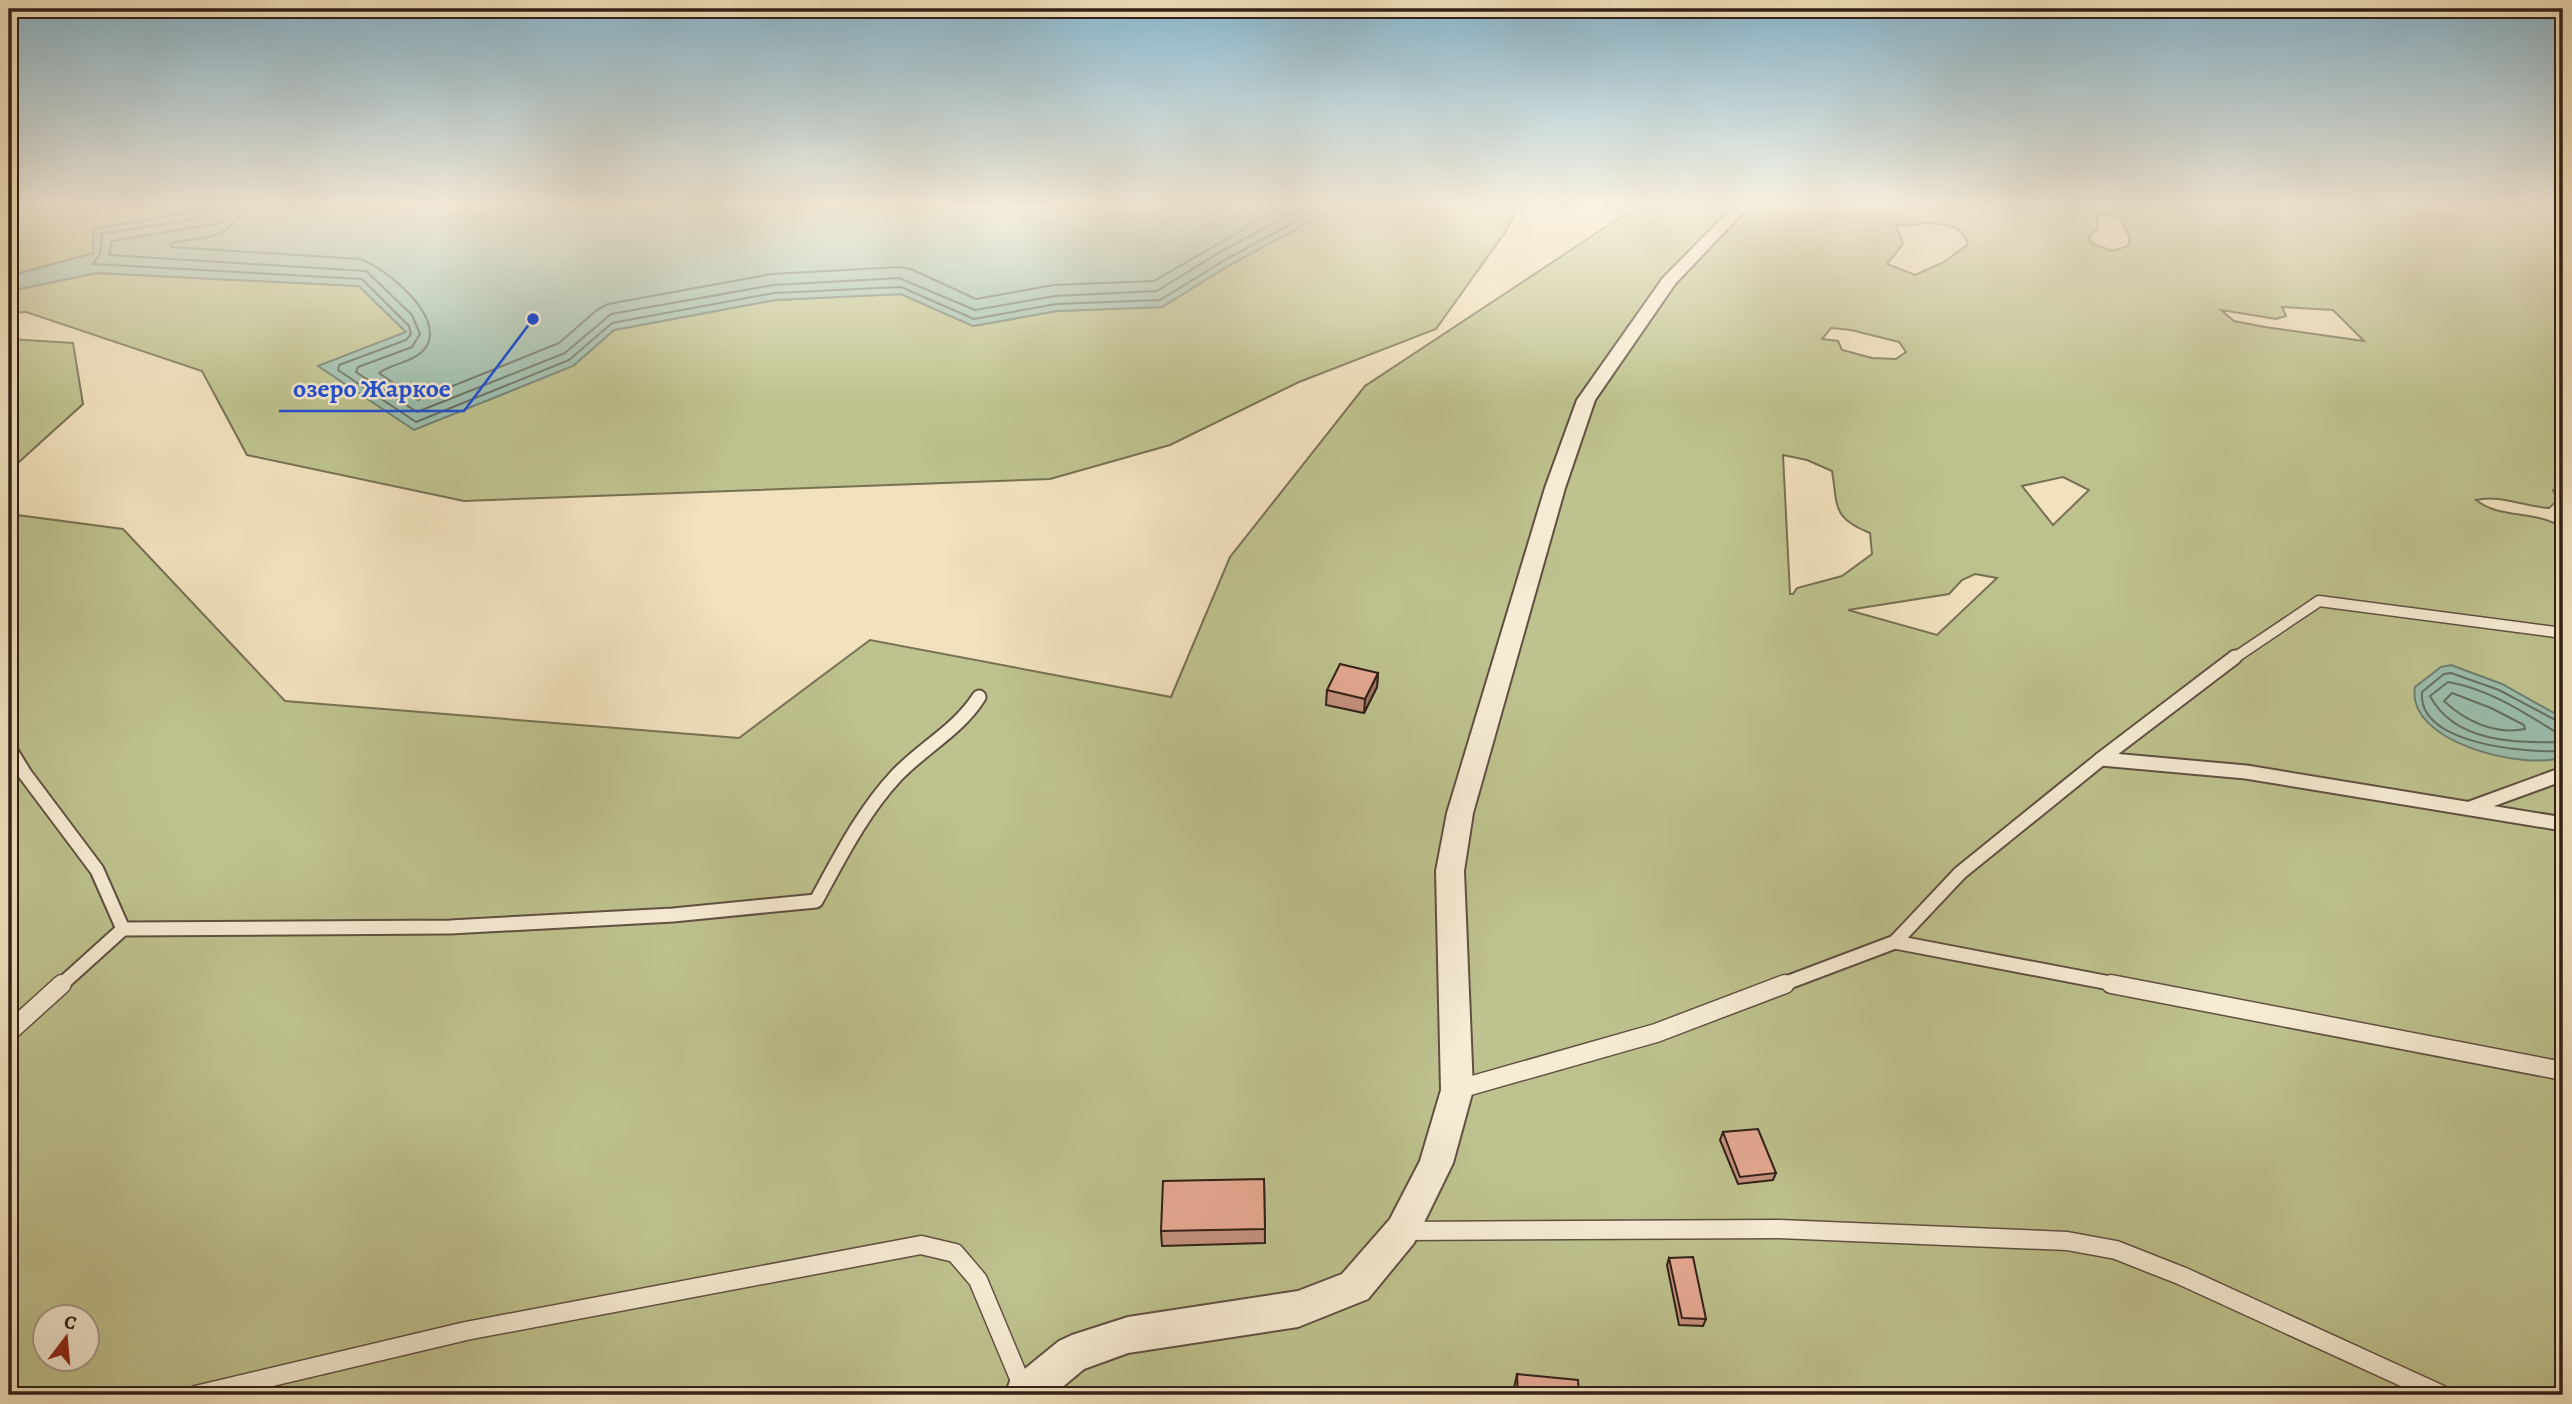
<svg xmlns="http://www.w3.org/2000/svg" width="2572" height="1404" viewBox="0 0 2572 1404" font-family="Alegreya,serif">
	<rect width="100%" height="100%" fill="#f1e1bd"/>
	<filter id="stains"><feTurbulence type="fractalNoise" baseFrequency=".00286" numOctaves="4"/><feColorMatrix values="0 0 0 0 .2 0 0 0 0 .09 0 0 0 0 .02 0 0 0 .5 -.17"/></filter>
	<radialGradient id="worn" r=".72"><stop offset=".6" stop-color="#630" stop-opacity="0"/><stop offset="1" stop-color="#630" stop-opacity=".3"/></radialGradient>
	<!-- green -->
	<g fill="#bec28e" stroke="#777153" stroke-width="2" fill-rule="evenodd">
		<path d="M9 205H235L94 228 93 253 9 276Z"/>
		<path d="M1340 205H1519L1506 231 1436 329 1299 382 1170 445 1050 479 464 501 247 455 202 371 26 312 9 313V291L97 273 359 286 406 332 319 366H573L614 330 775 300 901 294 973 326 1057 311 1162 307 1228 266Z"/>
		<path d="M1639 205H2563V490H2553L2558 500 2549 508C2526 507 2498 494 2476 500 2501 520 2533 509 2563 528V1395H9V514L123 529 285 701 739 738 870 640 1171 697 1230 557 1365 386ZM2111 214 2120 218 2130 238 2128 246 2112 251 2091 243 2089 237 2098 228 2097 219 2099 215ZM1922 223C1940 224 1963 223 1968 244L1944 262 1915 275 1887 264 1903 244 1896 225H1915ZM2282 307 2333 310 2364 341 2265 327 2234 321 2221 310 2276 319 2286 316ZM1831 328 1851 330 1899 342 1906 352 1896 359 1872 358 1842 350 1838 341 1822 339ZM1783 455 1807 460 1832 471C1838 507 1832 518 1870 533L1872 554 1842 576 1797 588 1793 594H1790ZM2063 477 2089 490 2053 525 2022 486ZM1975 574 1997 578 1937 635 1848 610 1949 594 1962 580ZM46 1316H88V1358H46Z"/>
		<path d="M9 339 73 343 83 404 9 471Z"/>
	</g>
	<!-- water -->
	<g fill="#9bbead" stroke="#707f71" stroke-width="2">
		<path d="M235 205H1340L1228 266 1162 307 1057 311 973 326 901 294 775 300 614 330 573 366 414 430 318 366 406 332 359 286 97 273 9 291V276L93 253V229Z"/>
		<path d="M2451 665 2502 684 2563 718V757C2524 771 2405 742 2415 687L2441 667Z"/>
	</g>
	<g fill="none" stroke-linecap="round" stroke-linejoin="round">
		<!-- shore -->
		<g stroke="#666f62" stroke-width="2">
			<path d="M222 205 221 211 216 215 102 234 100 254 93 264 362 279 409 326 411 334 406 340 339 365 338 370 416 422 569 360 612 323 774 293 901 287 974 319 1056 304 1160 300 1225 260 1326 205"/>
			<path d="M231 205 229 216 221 223 112 241 109 255 366 271 412 315 420 334 412 347 358 367 356 372 417 412 565 353 611 314 773 285 899 278 975 310 1055 296 1157 291 1220 252 1307 205"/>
			<path d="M242 205C235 239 202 238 173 242L171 247 360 259C385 268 446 316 426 347 416 362 393 363 379 373L418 400 559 343 597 310 608 304 772 274 899 267 911 269 976 299 1054 285 1154 281 1285 205"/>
			<path d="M2452 693 2491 708 2524 725 2525 729C2495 735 2465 721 2444 701Z"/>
			<path d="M2563 724 2499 690 2451 673 2444 674 2422 692C2417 745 2528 753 2563 751"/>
			<path d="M2563 733 2554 731C2520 710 2488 689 2448 682L2430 696C2455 743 2516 743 2563 742"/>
		</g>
		<!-- lane-far2 casing -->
		<g stroke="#605041" stroke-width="13">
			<path id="lane-far2" d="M2233 659 2319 601 2563 633"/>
		</g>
		<!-- lane-far1 casing -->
		<g stroke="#605041" stroke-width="17">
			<g id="lane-far1">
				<path d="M9 748 25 774 97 870 123 929 61 985"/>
				<path d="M2101 759 2246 772 2563 824"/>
				<path d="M2470 808 2563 774"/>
				<path d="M123 929 450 927 673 915 816 901C840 857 863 811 897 775 924 747 958 730 979 697"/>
				<path d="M1895 942 2120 985"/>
				<path d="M1781 985 1895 942 1960 873 2101 759 2235 657"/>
			</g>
		</g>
		<!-- lane casing -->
		<g stroke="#605041" stroke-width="21">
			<g id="lane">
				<path d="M2111 984 2563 1071"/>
				<path d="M9 1032 62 984"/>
				<path d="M1459 1089 1656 1033 1785 984"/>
				<path d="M1403 1231 1779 1229 2067 1241 2116 1250 2182 1276 2442 1395"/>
				<path d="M196 1395 466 1331 921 1245 955 1253 978 1280 1024 1390"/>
			</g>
		</g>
		<!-- street casing -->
		<g stroke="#605041" stroke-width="4">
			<path id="street" d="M1735 205H1750L1675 284 1595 400 1565 488 1473 813 1464 871 1473 1090 1453 1163 1414 1243 1368 1299 1298 1327 1128 1353 1084 1369 1053 1395H1005L1010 1381 1059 1341 1072 1335 1128 1317 1298 1291 1342 1274 1390 1219 1420 1161 1441 1090 1436 871 1447 813 1545 488 1577 400 1663 278Z"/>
		</g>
		<!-- lane-far2 -->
		<use href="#lane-far2" stroke="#f6ecd4" stroke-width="10"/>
		<!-- lane-far1 -->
		<use href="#lane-far1" stroke="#f6ecd4" stroke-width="13"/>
		<!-- lane -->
		<use href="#lane" stroke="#f6ecd4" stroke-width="18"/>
		<!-- street -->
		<use href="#street" fill="#f6ecd4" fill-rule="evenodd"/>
	</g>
	<!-- wall -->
	<g fill="#c6917e" stroke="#302018" stroke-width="2">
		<path d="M1378 673 1377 687 1364 713 1326 705 1327 690Z"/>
		<path d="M1723 1132 1776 1173 1773 1180 1738 1184 1720 1140Z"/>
		<path d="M1264 1179 1265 1243 1162 1246 1161 1231Z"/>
		<path d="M1669 1258 1706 1319 1703 1326 1679 1325 1667 1265Z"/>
		<path d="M1517 1374 1579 1395H1514V1388Z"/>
	</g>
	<!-- shaded-wall -->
	<path fill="#a17667" stroke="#302018" stroke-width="2" d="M1378 673 1377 687 1364 713 1365 699Z"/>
	<!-- building -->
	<g fill="#e6a993" stroke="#302018" stroke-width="2">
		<path d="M1340 664 1378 673 1365 699 1327 690Z"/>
		<path d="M1758 1129 1776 1173 1740 1177 1723 1132Z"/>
		<path d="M1264 1179 1265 1229 1161 1231 1163 1181Z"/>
		<path d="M1693 1257 1706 1319 1682 1318 1669 1258Z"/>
		<path d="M1517 1374 1578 1380 1579 1395H1518Z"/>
	</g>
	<!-- sky -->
	<linearGradient id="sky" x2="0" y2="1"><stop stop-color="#89b8d0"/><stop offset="0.51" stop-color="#f9f2e1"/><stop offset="1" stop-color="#f9f2e1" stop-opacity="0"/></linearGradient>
	<rect width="2572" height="402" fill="url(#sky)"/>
	<!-- callouts -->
	<path fill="none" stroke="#1d4ed8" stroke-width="2.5" d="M533 319L464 411H279"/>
	<circle fill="#1d4ed8" stroke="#f6ecd4" stroke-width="2.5" cx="533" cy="319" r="7"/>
	<g font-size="26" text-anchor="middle" font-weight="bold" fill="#1d4ed8" stroke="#f6ecd4" stroke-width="5" stroke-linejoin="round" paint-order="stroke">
		<text x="372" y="397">озеро Жаркое</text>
	</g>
	<!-- margin -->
	<rect width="2572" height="1404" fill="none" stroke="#f1e1bd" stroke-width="35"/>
	<rect x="10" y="10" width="2551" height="1383" fill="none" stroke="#302018" stroke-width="3.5"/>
	<rect x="18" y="18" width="2537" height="1369" fill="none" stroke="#302018" stroke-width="2"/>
	<!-- north arrow -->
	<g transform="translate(66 1338) rotate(16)"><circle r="33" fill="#f6ecd4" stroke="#a79a89" stroke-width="2"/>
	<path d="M0-5L12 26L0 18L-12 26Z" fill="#8f2418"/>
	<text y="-10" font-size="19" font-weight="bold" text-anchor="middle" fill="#302018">С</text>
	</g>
	<rect width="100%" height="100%" filter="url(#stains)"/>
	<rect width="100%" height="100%" fill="url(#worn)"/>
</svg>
